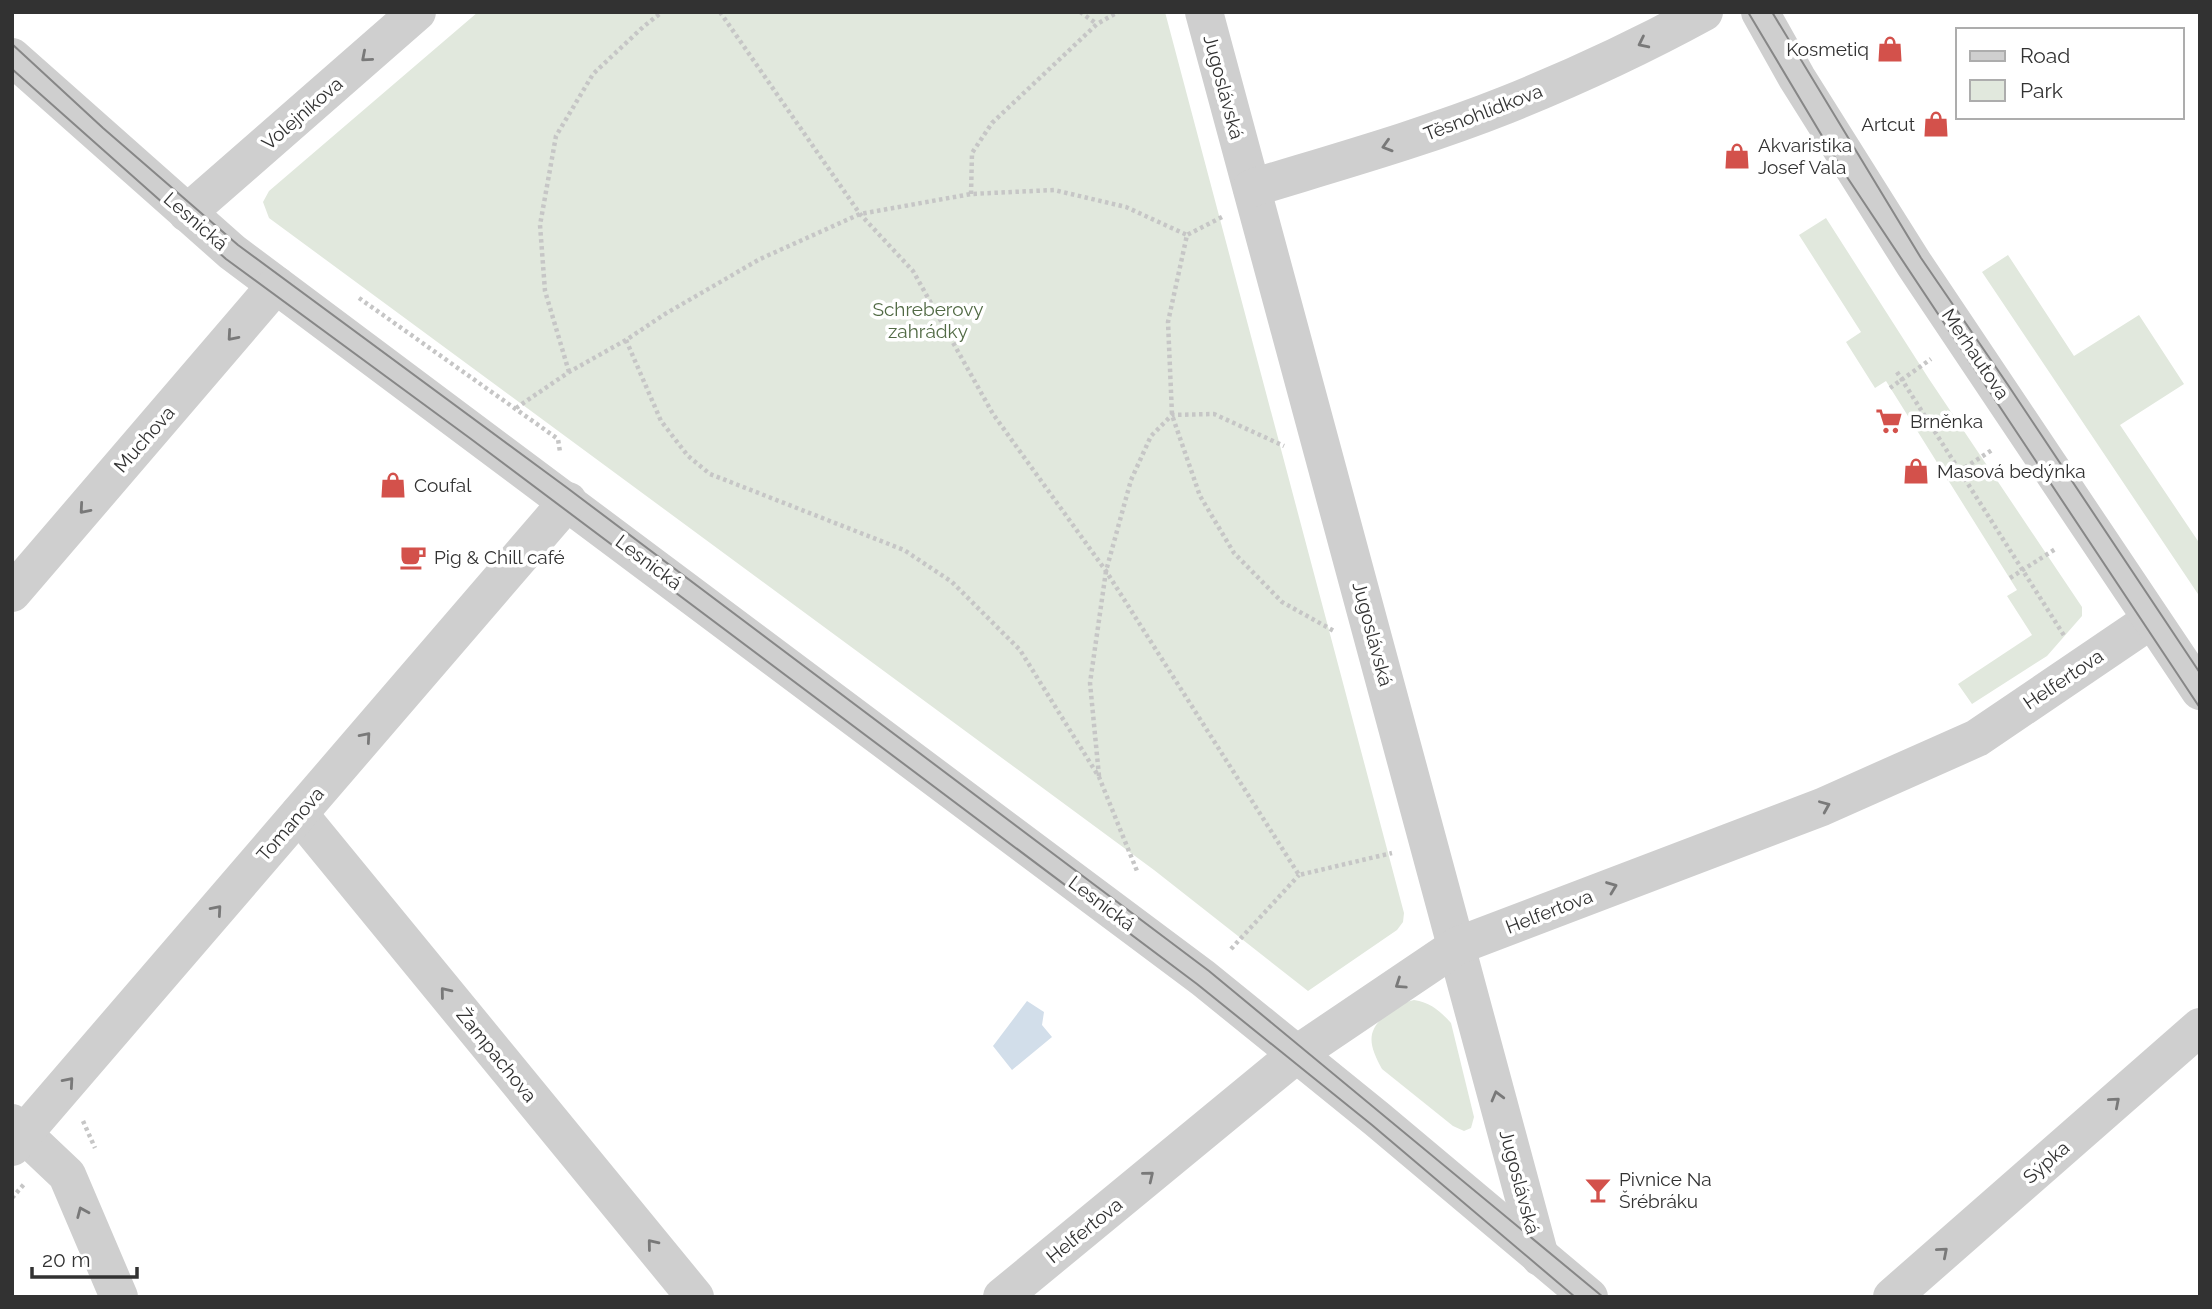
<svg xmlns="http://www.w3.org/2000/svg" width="2212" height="1309" viewBox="0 0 2212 1309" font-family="Raleway,sans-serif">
	<rect width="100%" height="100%" fill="#fff"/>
	<!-- green -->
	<g fill="#e1e8dd">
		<path d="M478 12H1165L1404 913 1403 922 1397 930 1308 991 1154 870 269 218 263 202 269 191Z"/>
		<path d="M1826 218 1929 379 2082 607V616L2047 656 1972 704 1958 684 2032 635 2007 596 2017 590 1886 381 1875 388 1846 342 1861 332 1799 235Z"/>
		<path d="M2008 255 2074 356 2139 315 2184 384 2120 425 2200 544V597L1982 272Z"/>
		<path d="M1414 1000C1431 1003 1439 1010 1451 1023L1474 1117 1471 1128 1464 1131 1453 1126 1382 1069C1369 1045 1365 1031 1388 1013 1397 1007 1403 1002 1414 1000Z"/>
	</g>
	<!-- water -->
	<path fill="#d2deea" d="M1027 1001 1044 1012 1042 1025 1052 1037 1012 1070 993 1046Z"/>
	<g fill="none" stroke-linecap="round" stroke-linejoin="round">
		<!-- path -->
		<g stroke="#c6c6c6" stroke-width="4.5" stroke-dasharray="3.5 3.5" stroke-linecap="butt">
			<path d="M720 12 860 214 913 271 993 414 1106 571 1299 875 1392 853"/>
			<path d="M1080 12 1097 24"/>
			<path d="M971 194 972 153 992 123 1097 24 1118 12"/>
			<path d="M1222 217 1187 235 1168 322 1172 415 1200 496 1234 553 1282 602 1334 631"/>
			<path d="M359 298 558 439 560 452"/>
			<path d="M626 340 661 421 688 456 710 474 904 550 952 582 1020 650 1099 777 1137 871"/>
			<path d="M569 372 545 291 540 225 556 136 593 74 643 27 662 12"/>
			<path d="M1897 372 2065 637"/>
			<path d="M1890 388 1931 359"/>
			<path d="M516 408 569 372 626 340 665 314 760 259 860 214 971 194 1054 190 1126 207 1187 235"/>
			<path d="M1947 479 1992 450"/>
			<path d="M2010 578 2057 548"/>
			<path d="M1099 776 1090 683 1106 571 1131 480 1151 436 1172 415 1214 414 1284 446"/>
			<path d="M1231 949 1299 875"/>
			<path d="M83 1121 95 1148"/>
			<path d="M12 1198 25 1183"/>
		</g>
		<!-- minor -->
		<g stroke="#cfcfcf" stroke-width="38">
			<path d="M1204 12 1540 1257"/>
			<path d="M12 57 232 252 1203 978 1377 1119 1589 1297"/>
			<path d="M1252 188C1337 162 1423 138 1506 105 1573 78 1640 47 1704 12"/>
			<path d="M187 213 417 12"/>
			<path d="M12 593 276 285"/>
			<path d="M299 814 695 1297"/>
			<path d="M12 1123 67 1175 119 1297"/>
			<path d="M12 1147 568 501"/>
			<path d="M1002 1297 1297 1054 1457 946 1822 807 1977 738 2151 620"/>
			<path d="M1892 1297 2200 1027"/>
		</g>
		<!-- tertiary -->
		<path stroke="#cfcfcf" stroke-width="38" d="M1760 12 1797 78 1914 264 2200 691"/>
		<!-- tram -->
		<g stroke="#878787" stroke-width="2">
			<path d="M1748 12 1843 171 2200 708"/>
			<path d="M1772 12 1921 258 2008 385 2200 673"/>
			<path d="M12 44 103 128 238 245 566 487 1209 971 1603 1297"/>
			<path d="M12 69 226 259 471 439 1197 984 1372 1125 1575 1297"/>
		</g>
	</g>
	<!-- one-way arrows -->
	<defs><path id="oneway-chevron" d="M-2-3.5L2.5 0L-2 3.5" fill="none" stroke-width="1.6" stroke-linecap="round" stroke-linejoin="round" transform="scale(1.75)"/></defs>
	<g stroke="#797979">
		<use href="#oneway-chevron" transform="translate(1643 43) rotate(154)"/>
		<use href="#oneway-chevron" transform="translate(366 57) rotate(139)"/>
		<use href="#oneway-chevron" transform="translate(1387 146) rotate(163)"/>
		<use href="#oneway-chevron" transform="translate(232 336) rotate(131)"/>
		<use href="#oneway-chevron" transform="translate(84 509) rotate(131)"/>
		<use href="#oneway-chevron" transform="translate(366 737) rotate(-49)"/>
		<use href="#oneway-chevron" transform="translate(1825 806) rotate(-23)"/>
		<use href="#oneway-chevron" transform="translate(1612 887) rotate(-21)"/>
		<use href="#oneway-chevron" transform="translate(217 910) rotate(-49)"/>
		<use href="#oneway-chevron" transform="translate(1400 984) rotate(146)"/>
		<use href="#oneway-chevron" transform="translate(445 992) rotate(-129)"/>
		<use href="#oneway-chevron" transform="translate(69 1082) rotate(-49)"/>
		<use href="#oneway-chevron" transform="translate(1497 1096) rotate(-105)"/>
		<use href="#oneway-chevron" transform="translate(2115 1102) rotate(-41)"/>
		<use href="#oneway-chevron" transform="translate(1149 1176) rotate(-39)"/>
		<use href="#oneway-chevron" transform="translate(82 1212) rotate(-113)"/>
		<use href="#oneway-chevron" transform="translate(652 1244) rotate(-129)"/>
		<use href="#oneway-chevron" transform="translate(1943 1252) rotate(-41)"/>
	</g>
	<!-- icons -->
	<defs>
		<g id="shop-bare" transform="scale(2.1)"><path d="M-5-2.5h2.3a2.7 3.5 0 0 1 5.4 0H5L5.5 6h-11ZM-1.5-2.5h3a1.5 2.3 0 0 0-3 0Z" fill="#d3514b" stroke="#fff" stroke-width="2.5" paint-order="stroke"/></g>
		<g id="supermarket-bare" transform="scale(2.1)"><path d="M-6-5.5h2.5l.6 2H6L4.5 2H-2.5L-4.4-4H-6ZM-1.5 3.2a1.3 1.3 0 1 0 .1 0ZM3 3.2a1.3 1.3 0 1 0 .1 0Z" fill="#d3514b" stroke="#fff" stroke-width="2.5" paint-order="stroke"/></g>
		<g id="cafe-bare" transform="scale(2.1)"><path d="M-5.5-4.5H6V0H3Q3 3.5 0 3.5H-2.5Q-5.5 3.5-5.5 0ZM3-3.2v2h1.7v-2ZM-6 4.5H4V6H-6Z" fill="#d3514b" stroke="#fff" stroke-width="2.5" paint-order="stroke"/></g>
		<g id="bar-bare" transform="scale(2.1)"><path d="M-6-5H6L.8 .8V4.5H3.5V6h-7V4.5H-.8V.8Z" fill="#d3514b" stroke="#fff" stroke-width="2.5" paint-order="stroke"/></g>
	</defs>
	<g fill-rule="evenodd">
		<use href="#shop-bare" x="1890" y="49"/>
		<use href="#shop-bare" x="1936" y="124"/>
		<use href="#shop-bare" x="1737" y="156"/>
		<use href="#supermarket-bare" x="1889" y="421"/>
		<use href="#shop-bare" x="1916" y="471"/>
		<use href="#shop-bare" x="393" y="485"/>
		<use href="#cafe-bare" x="413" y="557"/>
		<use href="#bar-bare" x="1598" y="1190"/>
	</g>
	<g text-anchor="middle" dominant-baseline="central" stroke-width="7" stroke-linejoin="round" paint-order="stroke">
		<!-- poi labels -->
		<g font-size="19" fill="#323232" stroke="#fff" text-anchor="start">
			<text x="1869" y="49" text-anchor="end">Kosmetiq</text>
			<text x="1915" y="124" text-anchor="end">Artcut</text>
			<text x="1758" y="145">Akvaristika<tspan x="1758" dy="22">Josef Vala</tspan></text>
			<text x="1910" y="421">Brněnka</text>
			<text x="1937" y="471">Masová bedýnka</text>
			<text x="414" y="485">Coufal</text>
			<text x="434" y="557">Pig &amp; Chill café</text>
			<text x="1619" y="1179">Pivnice Na<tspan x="1619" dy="22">Šrébráku</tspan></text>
		</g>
		<!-- street labels -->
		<g font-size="19" fill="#323232" stroke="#fff">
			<text transform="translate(1224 87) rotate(75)">Jugoslávská</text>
			<text transform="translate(1483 112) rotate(-21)">Těsnohlídkova</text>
			<text transform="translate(302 113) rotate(-41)">Volejníkova</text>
			<text transform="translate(196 221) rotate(41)">Lesnická</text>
			<text transform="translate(1976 354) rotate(56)">Merhautova</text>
			<text transform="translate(144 439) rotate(-49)">Muchova</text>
			<text transform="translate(649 562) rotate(37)">Lesnická</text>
			<text transform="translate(1373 634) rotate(75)">Jugoslávská</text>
			<text transform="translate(2063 679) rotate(-34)">Helfertova</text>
			<text transform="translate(290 824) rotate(-49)">Tomanova</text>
			<text transform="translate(1102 903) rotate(37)">Lesnická</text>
			<text transform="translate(1549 911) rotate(-21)">Helfertova</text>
			<text transform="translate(497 1055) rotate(51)">Žampachova</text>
			<text transform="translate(2046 1162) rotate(-41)">Sýpka</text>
			<text transform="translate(1520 1182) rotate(75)">Jugoslávská</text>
			<text transform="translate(1084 1230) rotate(-39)">Helfertova</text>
		</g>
		<!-- park labels -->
		<g font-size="19" fill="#516a44" stroke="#fff">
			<text x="928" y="309">Schreberovy<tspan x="928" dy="22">zahrádky</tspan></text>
		</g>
	</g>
	<!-- border -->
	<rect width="2212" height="1309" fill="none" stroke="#323232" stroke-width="28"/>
	<!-- legend -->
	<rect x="1956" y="28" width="228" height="91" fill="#ffffff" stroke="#adadad" stroke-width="2"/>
	<rect x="1970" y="51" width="35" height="10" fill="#cfcfcf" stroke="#adadad" stroke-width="2"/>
	<text x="2020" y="63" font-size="21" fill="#323232">Road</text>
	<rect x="1970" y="80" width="35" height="21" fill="#e1e8dd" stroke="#adadad" stroke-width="2"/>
	<text x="2020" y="98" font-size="21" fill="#323232">Park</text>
	<!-- scale -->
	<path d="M32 1267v10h105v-10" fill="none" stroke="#323232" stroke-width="3.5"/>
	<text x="42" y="1267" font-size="21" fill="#323232" stroke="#ffffff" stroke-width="5" paint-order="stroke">20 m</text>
</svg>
